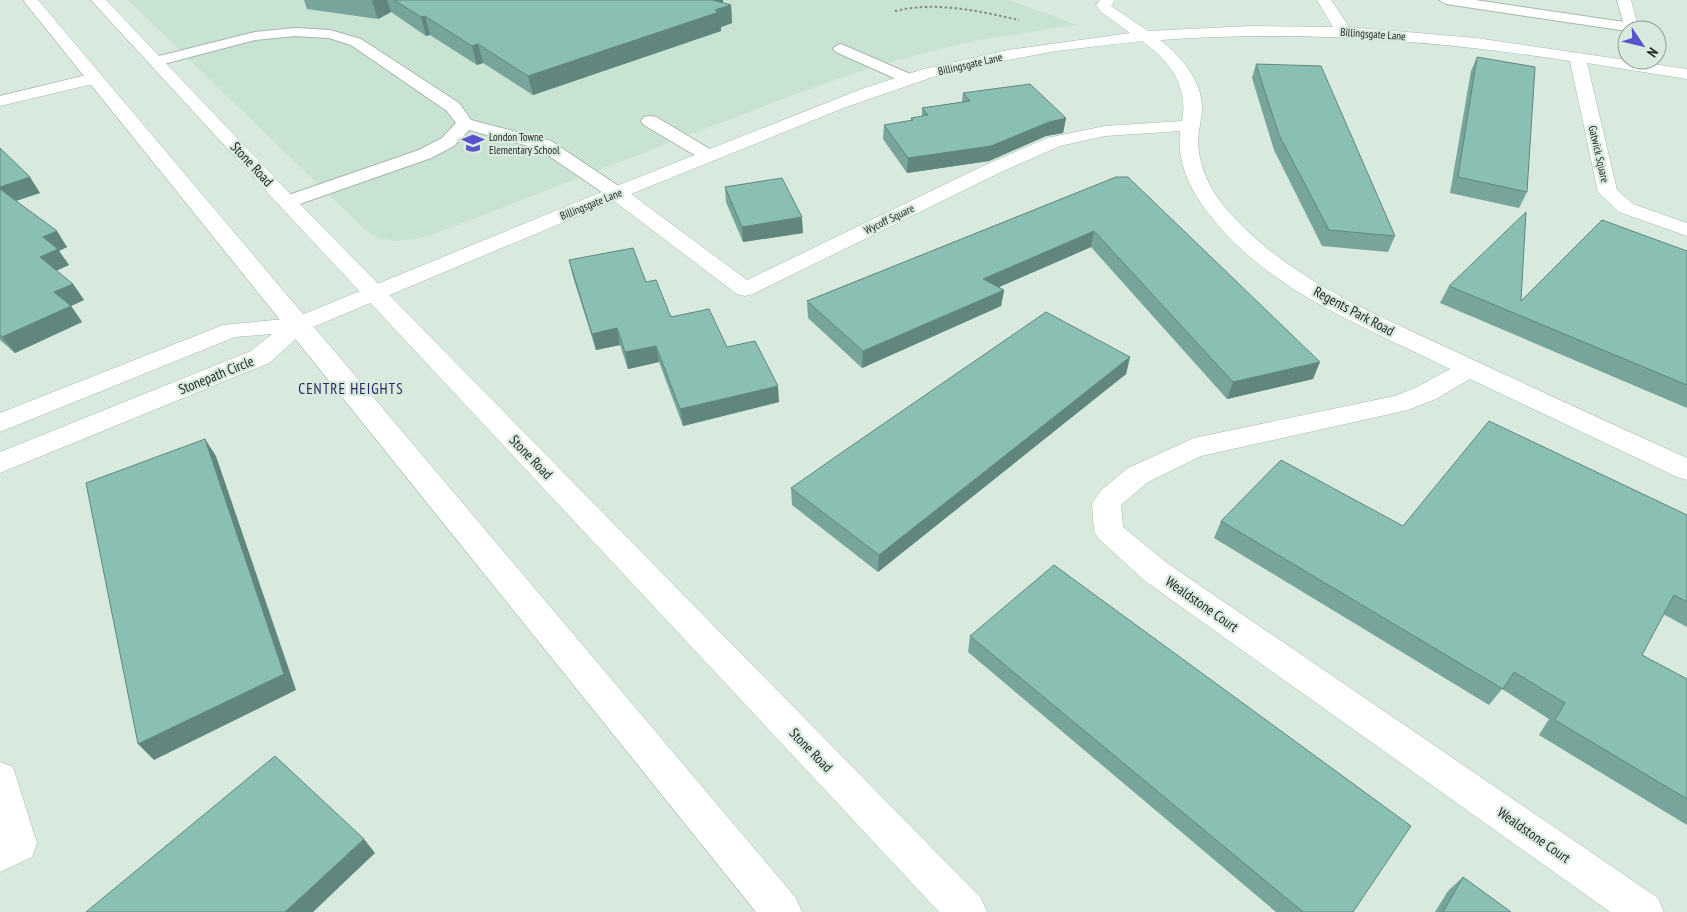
<svg xmlns="http://www.w3.org/2000/svg" width="1687" height="912" viewBox="0 0 1687 912" font-family="'PT Sans Narrow',sans-serif">
	<rect width="100%" height="100%" fill="#d8eade"/>
	<!-- built -->
	<path fill="#c9e3d2" d="M128 0H1009L1077 25 978 40 879 65 798 93 434 234 417 239 395 241 377 238 365 230Z"/>
	<g fill="none" stroke-linecap="round" stroke-linejoin="round">
		<!-- lane casing -->
		<g stroke="#a6b7ac" stroke-width="2">
			<g id="lane">
				<path d="M1439 0H1475L1631 23 1636 24 1638 27 1636 30 1627 31 1446 4Z"/>
				<path d="M295 28 330 30 361 39 459 103 471 120 551 141 623 189 626 193 623 197 616 199 609 197 539 149 469 130 454 146 431 158 294 206 287 208 280 206 277 202 280 198 419 150 442 138 456 123 447 111 351 45 329 38 295 36 255 40 156 66 151 64 148 61 151 58 255 32Z"/>
				<path d="M841 44 915 76 917 79 915 82H903L836 52 833 49 836 46Z"/>
				<path d="M650 116 656 117 715 152 718 156 715 160 709 161 703 160 644 125 641 121 644 117Z"/>
			</g>
		</g>
		<!-- street casing -->
		<g stroke="#a6b7ac" stroke-width="1">
			<g id="street">
				<path d="M1100 0H1115L1111 6 1148 31 1251 26 1333 27 1317 0H1331L1349 27 1476 38 1687 69V79L1587 63 1617 190 1633 204 1687 223V236L1619 212 1598 192 1570 61C1433 40 1298 30 1160 40 1180 55 1202 80 1202 108 1202 120 1198 130 1198 142 1199 168 1212 194 1230 213 1289 279 1371 312 1450 349 1529 386 1608 422 1687 458V480L1677 477 1470 379 1436 399 1408 410 1201 456 1148 482 1121 505 1123 527 1167 563 1658 898 1664 912H1610L1145 581 1099 539 1094 531 1092 504 1100 491 1128 468 1194 438 1395 396 1417 387 1450 369C1362 325 1259 288 1201 203 1187 183 1177 157 1180 131L1105 136 1060 146 999 173 753 294 745 296 737 294 614 201 306 330 269 363 0 473V452L251 351 272 334 235 337 0 432V413L223 325 294 318 609 189 864 88 924 69 1008 50 1130 33 1101 12 1096 5ZM1142 41C1169 60 1189 86 1182 121L1105 126 1047 138 985 165 747 280 631 194 846 107 936 76 1008 60 1056 51Z"/>
				<path d="M1617 0H1631L1639 30H1627L1626 33Z"/>
				<path d="M95 73 101 74 103 78 101 82 0 106V96Z"/>
				<path d="M0 762 13 767 37 843 32 857 0 872Z"/>
			</g>
		</g>
		<!-- primary casing -->
		<g stroke="#a6b7ac" stroke-width="1">
			<g id="primary">
				<path d="M23 0H38L796 898 802 912H756Z"/>
				<path d="M91 0H106L294 198 981 898 987 912H939L280 206Z"/>
			</g>
		</g>
		<!-- path -->
		<path stroke="#7e8b82" stroke-width="2" stroke-dasharray="2.5 2.5" stroke-linecap="butt" d="M895 11C935 1 979 11 1019 20"/>
		<!-- lane -->
		<use href="#lane" fill="#fff" fill-rule="evenodd"/>
		<!-- street -->
		<use href="#street" fill="#fff" fill-rule="evenodd"/>
		<!-- primary -->
		<use href="#primary" fill="#fff" fill-rule="evenodd"/>
	</g>
	<!-- wall -->
	<g fill="#77a49b">
		<path d="M304 0H723V3H722L731 5 732 23 721 27V31L533 95 483 63 477 65 430 35 426 36 391 12 378 19 307 9Z"/>
		<path d="M1477 57 1527 192 1519 208 1450 193 1471 71Z"/>
		<path d="M1256 64 1395 236 1388 252 1322 246 1274 150 1252 78Z"/>
		<path d="M963 93 1066 118 1063 133 1046 136 989 161 907 173 883 139 884 125 911 121V118L922 116V108L962 102Z"/>
		<path d="M0 148 40 193 16 201 67 247 59 251 69 265 56 271 73 284 84 300 71 306 82 322 15 353 0 340Z"/>
		<path d="M1116 177 1313 379 1227 399 1091 247 999 287 1004 290 1001 306 862 368 808 318 807 301Z"/>
		<path d="M725 187 803 233 743 242 726 202Z"/>
		<path d="M1687 251V408L1440 303 1449 286 1521 301Z"/>
		<path d="M569 260 646 282 671 317 727 347 779 402 683 426 659 362 628 369 620 345 596 350 573 277Z"/>
		<path d="M1130 357 1126 374 878 572 792 505 791 488Z"/>
		<path d="M1687 515V627L1663 614 1642 655 1687 679V825L1539 735 1549 719 1502 689 1489 705 1214 538 1221 521 1403 526Z"/>
		<path d="M970 636 1353 912H1276L968 652Z"/>
		<path d="M1463 877 1511 912H1435L1448 891Z"/>
	</g>
	<!-- shaded-wall -->
	<g fill="#61867e">
		<path d="M374 0H387L391 12 378 19 372 1Z"/>
		<path d="M691 0H723V3L693 12Z"/>
		<path d="M731 5 732 23 721 27V31L533 95 528 76Z"/>
		<path d="M425 16 430 35 426 36 421 17Z"/>
		<path d="M478 44 483 63 477 65 472 46Z"/>
		<path d="M1066 118 1063 133 1046 136 989 161 907 173 908 158 1049 122Z"/>
		<path d="M30 177 40 193 9 203 0 190V187Z"/>
		<path d="M802 217 803 233 743 242 742 227Z"/>
		<path d="M57 231 67 247 59 251 69 265 51 273 40 257 43 237Z"/>
		<path d="M1094 231 1091 247 981 295 983 279Z"/>
		<path d="M73 284 84 300 71 306 82 322 15 353 2 337 54 292Z"/>
		<path d="M1004 290 1001 306 862 368 863 351Z"/>
		<path d="M617 328 620 345 596 350 592 334Z"/>
		<path d="M656 346 659 362 628 369 625 352Z"/>
		<path d="M1130 357 1126 374 878 572 879 555Z"/>
		<path d="M1320 362 1313 379 1227 399 1233 382Z"/>
		<path d="M778 386 779 402 683 426 680 409Z"/>
		<path d="M205 439 216 456 296 690 154 760 138 744Z"/>
		<path d="M364 839 375 853 313 912H285Z"/>
	</g>
	<!-- building -->
	<g fill="#8abfb4" stroke="#61867e">
		<path d="M394 0H712L731 5 715 10 719 12 528 76 478 44 472 46 425 16 421 17Z"/>
		<path d="M1477 57 1535 67 1527 192 1458 177Z"/>
		<path d="M1256 64 1321 66 1395 236 1329 230 1279 135Z"/>
		<path d="M1030 84 1066 118 1049 122 991 146 908 158 884 125 913 120 911 118 928 115 922 108 970 101 963 93Z"/>
		<path d="M0 148 30 177 0 187Z"/>
		<path d="M1116 177H1128L1320 362 1233 382 1094 231 983 279 1004 290 863 351 807 301Z"/>
		<path d="M782 178 802 217 742 227 725 187Z"/>
		<path d="M0 189 57 231 43 237 58 249 40 257 73 284 54 292 71 306 2 337 0 335Z"/>
		<path d="M1526 212 1521 301 1602 220 1687 251V385L1449 286Z"/>
		<path d="M633 248 646 282 656 280 671 317 709 309 727 347 755 341 778 386 680 409 656 346 625 352 617 328 592 334 569 260Z"/>
		<path d="M1046 312 1130 357 879 555 791 488 841 453Z"/>
		<path d="M1489 421 1687 515V602L1674 595 1642 655 1687 679V799L1555 720 1565 703 1514 672 1503 689 1221 521 1281 460 1403 526Z"/>
		<path d="M205 439 284 674 138 744 86 483Z"/>
		<path d="M1054 565 1411 826 1353 912H1303L970 636Z"/>
		<path d="M275 756 364 839 285 912H86Z"/>
		<path d="M1463 877 1511 912H1443Z"/>
	</g>
	<!-- icons -->
	<defs>
		<g id="school-bare" transform="scale(1.725)"><path d="M0-5L7-2L0 1L-7-2ZM-4 1L0 2.5L4 1V4Q0 6-4 4Z" fill="#5953cb" stroke="#d8eade" stroke-width="2.5" paint-order="stroke"/></g>
	</defs>
	<g fill-rule="evenodd">
		<use href="#school-bare" x="473" y="143"/>
	</g>
	<g text-anchor="middle" dominant-baseline="central" stroke-width="4.5" stroke-linejoin="round" paint-order="stroke">
		<!-- far-street labels -->
		<g font-size="11" fill="#222924" stroke="#d8eade">
			<text transform="translate(1373 34) rotate(4)">Billingsgate Lane</text>
			<text transform="translate(970 64) rotate(-13)">Billingsgate Lane</text>
			<text transform="translate(1599 154) rotate(77)">Gatwick Square</text>
			<text transform="translate(591 204) rotate(-22)">Billingsgate Lane</text>
			<text transform="translate(889 219) rotate(-26)">Wycoff Square</text>
		</g>
		<!-- far-poi labels -->
		<g font-size="11" fill="#222924" stroke="#d8eade" text-anchor="start">
			<text x="489" y="137">London Towne<tspan x="489" dy="13">Elementary School</tspan></text>
		</g>
		<!-- street labels -->
		<g font-size="14" fill="#222924" stroke="#d8eade">
			<text transform="translate(252 164) rotate(47)">Stone Road</text>
			<text transform="translate(1354 311) rotate(28)">Regents Park Road</text>
			<text transform="translate(216 375) rotate(-22)">Stonepath Circle</text>
			<text transform="translate(531 457) rotate(46)">Stone Road</text>
			<text transform="translate(1202 604) rotate(35)">Wealdstone Court</text>
			<text transform="translate(811 750) rotate(46)">Stone Road</text>
			<text transform="translate(1534 835) rotate(35)">Wealdstone Court</text>
		</g>
		<!-- neighbourhood labels -->
		<g font-size="15" letter-spacing="1" fill="#292761" stroke="#d8eade">
			<text x="351" y="388">CENTRE HEIGHTS</text>
		</g>
	</g>
	<!-- north arrow -->
	<g transform="translate(1642 45) rotate(125)"><circle r="24" fill="#d8eade" stroke="#8f9d94"/>
	<path d="M0-4L9 19L0 12L-9 19Z" fill="#5953cb"/>
	<text y="-8" font-size="14" font-weight="bold" text-anchor="middle" fill="#222924">N</text>
	</g>
</svg>
